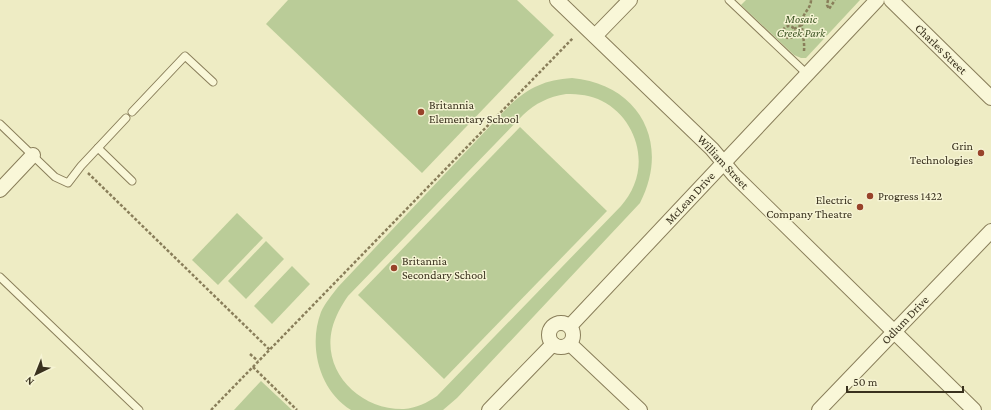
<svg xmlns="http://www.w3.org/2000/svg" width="991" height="410" viewBox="0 0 991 410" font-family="'Crimson Pro',serif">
	<rect width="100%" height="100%" fill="#eeecc4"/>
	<!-- green -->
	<g fill="#bacc98" fill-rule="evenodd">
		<path d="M288 0H517L554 35 422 173 266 24Z"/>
		<path d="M746 0H860L806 58H801L794 55 741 5Z"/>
		<path d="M572 78C639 84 671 143 640 203L457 398 443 410H351C319 390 308 346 321 312 325 303 332 295 338 287L511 104C530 87 545 80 572 78ZM566 94C579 94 591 95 602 101 632 116 647 154 634 185 631 193 626 200 621 206L437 396C427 403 416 408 404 409 360 410 322 372 332 329 335 317 341 306 348 296L523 115C536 103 548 97 566 94Z"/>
		<path d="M520 127 607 211 444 379 358 295Z"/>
		<path d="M237 213 263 238 218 285 192 260Z"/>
		<path d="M266 241 284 259 246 299 228 281Z"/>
		<path d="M292 266 310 284 272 324 254 306Z"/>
		<path d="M261 381 292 410H234Z"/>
	</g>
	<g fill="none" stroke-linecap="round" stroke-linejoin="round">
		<!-- lane casing -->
		<g stroke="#897e5a" stroke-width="9">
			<g id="lane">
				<path d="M729 0 807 74"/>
				<path d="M132 112 185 56 213 82"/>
				<path d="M0 124 55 177 68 183 81 166 126 118"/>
				<path d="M98 148 132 181"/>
				<path d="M0 277 139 410"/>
			</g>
		</g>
		<!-- street casing -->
		<g stroke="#897e5a" stroke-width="16">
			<g id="street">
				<path d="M557 0 712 149 734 175 974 410"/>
				<path d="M891 0 991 98"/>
				<path d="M595 36 630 0"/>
				<path d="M0 190 33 155"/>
				<circle cx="561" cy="335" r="12"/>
				<path d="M570 326 877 0"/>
				<path d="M570 344 640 410"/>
				<path d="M489 410 553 344"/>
				<path d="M819 410 991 231"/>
			</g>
		</g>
		<!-- path -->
		<g stroke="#897e5a" stroke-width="2.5" stroke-dasharray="3 2" stroke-linecap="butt">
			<path d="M828 0 827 5 829 9 835 0"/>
			<circle cx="789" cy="32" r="6"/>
			<path d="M794 29 802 25"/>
			<path d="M804 51C805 40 801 30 802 20 804 12 811 8 811 0"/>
			<path d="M88 173 270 350"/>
			<path d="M250 354 258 361"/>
			<path d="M253 367 297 410"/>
			<path d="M211 410 573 38"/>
		</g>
		<!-- lane -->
		<use href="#lane" stroke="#f9f7d8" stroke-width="7"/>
		<!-- street -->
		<use href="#street" stroke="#f9f7d8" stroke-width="14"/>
	</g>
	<!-- markers -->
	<g fill="#98432a" stroke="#f6f4d4" stroke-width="1.5">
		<circle cx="421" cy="112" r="4"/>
		<circle cx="981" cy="153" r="4"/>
		<circle cx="870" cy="196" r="4"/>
		<circle cx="860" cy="207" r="4"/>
		<circle cx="394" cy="268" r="4"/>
	</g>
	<g text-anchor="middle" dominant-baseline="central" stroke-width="3" stroke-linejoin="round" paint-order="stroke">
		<!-- park labels -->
		<g font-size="12" font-style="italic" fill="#3e5525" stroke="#f6f4d4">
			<text x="801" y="19">Mosaic<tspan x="801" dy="14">Creek Park</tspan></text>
		</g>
		<!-- street labels -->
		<g font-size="12" fill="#39311e" stroke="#f6f4d4">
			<text transform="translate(941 49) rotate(44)">Charles Street</text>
			<text transform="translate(723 162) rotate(47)">William Street</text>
			<text transform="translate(690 198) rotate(-47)">McLean Drive</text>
			<text transform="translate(905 320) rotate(-46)">Odlum Drive</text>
		</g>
		<!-- poi labels -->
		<g font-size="12" fill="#39311e" stroke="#f6f4d4" text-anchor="start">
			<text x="429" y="105">Britannia<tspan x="429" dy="14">Elementary School</tspan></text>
			<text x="973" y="146" text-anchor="end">Grin<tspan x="973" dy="14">Technologies</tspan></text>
			<text x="878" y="196">Progress 1422</text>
			<text x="852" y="200" text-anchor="end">Electric<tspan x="852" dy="14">Company Theatre</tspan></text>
			<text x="402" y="261">Britannia<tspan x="402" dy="14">Secondary School</tspan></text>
		</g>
	</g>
	<!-- north arrow -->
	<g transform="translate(36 374) rotate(223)" stroke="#f6f4d4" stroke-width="3" paint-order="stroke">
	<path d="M0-3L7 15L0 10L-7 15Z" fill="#39311e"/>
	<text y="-6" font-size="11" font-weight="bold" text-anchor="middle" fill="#39311e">N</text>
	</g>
	<!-- scale -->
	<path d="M847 386v6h116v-6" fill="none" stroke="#39311e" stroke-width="2"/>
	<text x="853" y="386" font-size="12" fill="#39311e" stroke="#f6f4d4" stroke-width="3" paint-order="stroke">50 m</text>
</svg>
